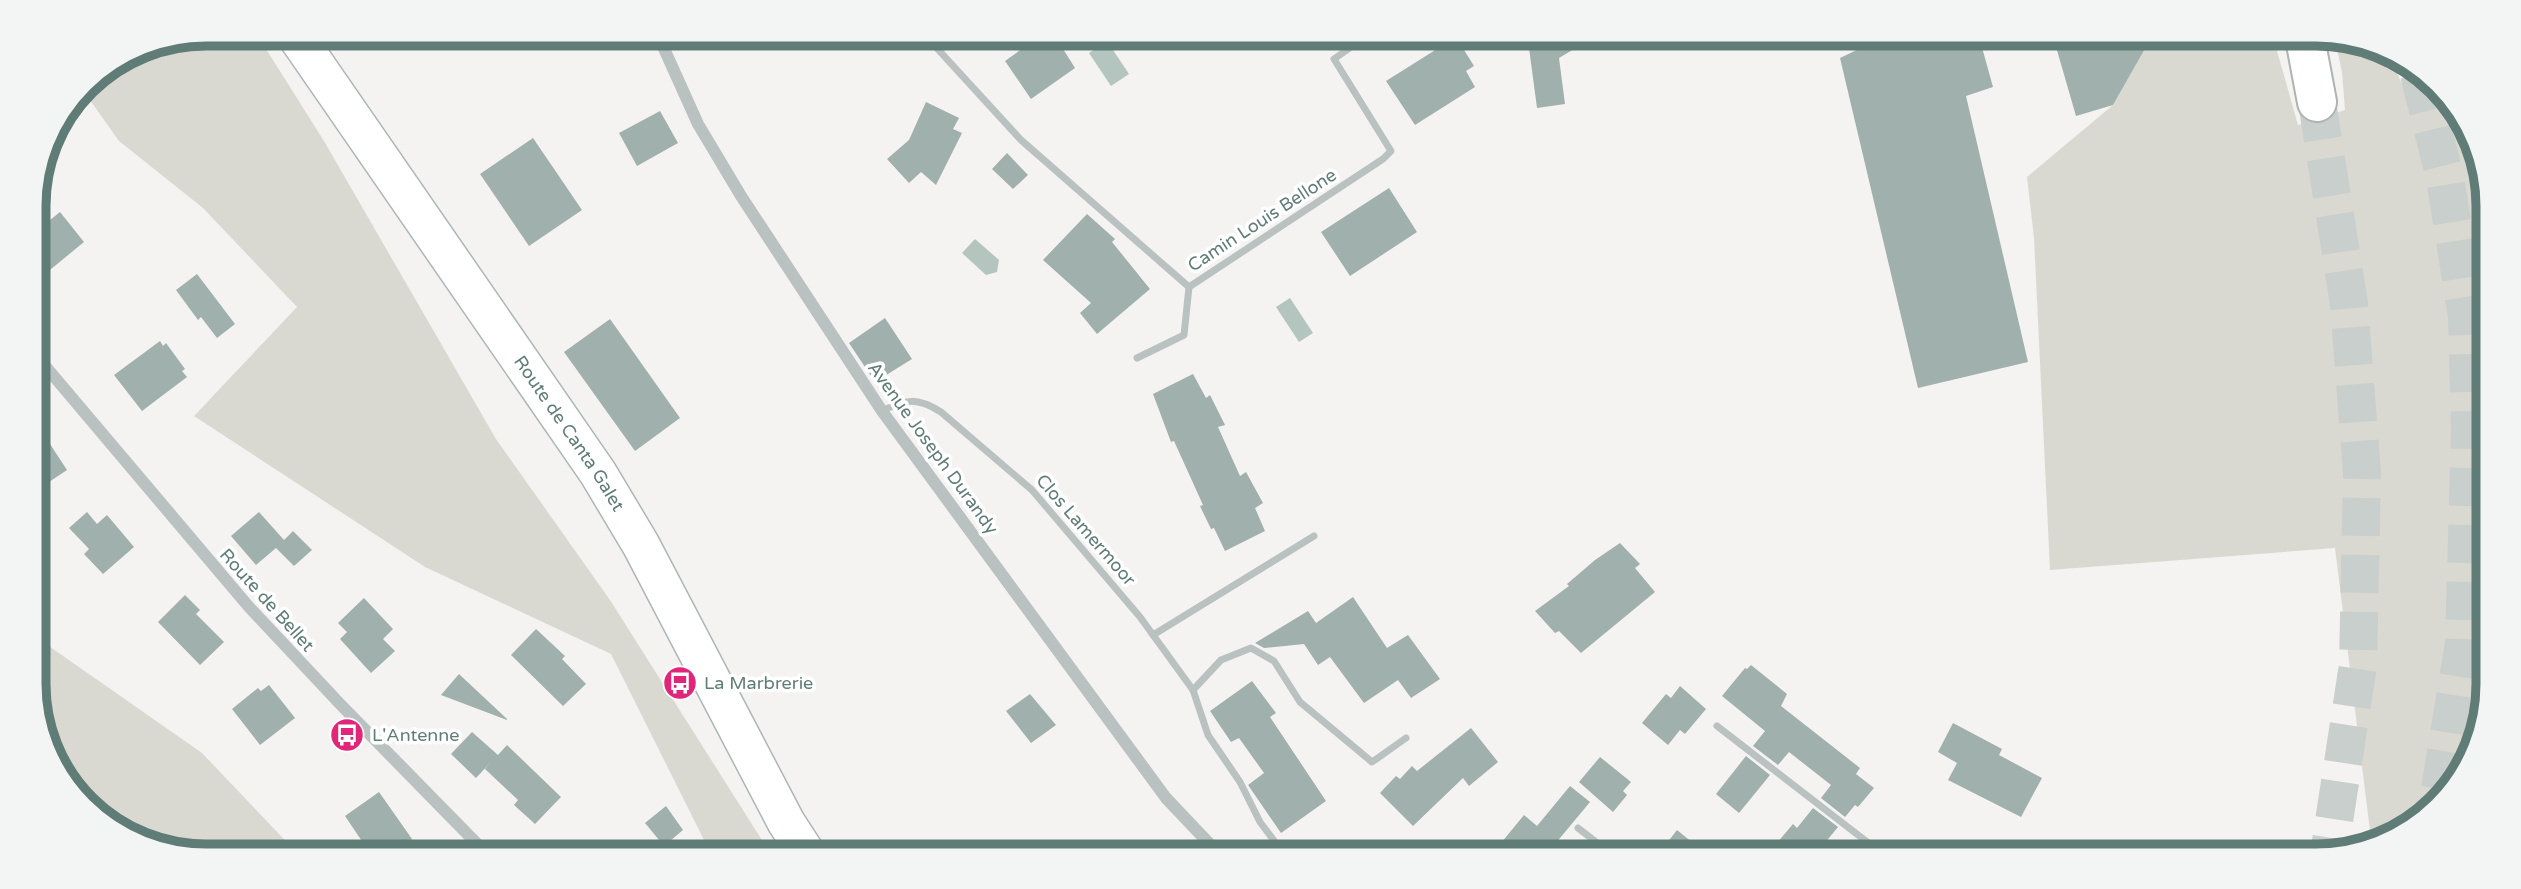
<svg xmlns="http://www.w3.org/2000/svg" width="2521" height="889" viewBox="0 0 2521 889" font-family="'Varela Round',sans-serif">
	<rect width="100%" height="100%" fill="#f5f3f2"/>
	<!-- green -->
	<g fill="#dad9d1">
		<path d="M205 33H256L324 141 496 439 610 600 772 856H712L611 654 425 567 194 416 297 307 203 208 119 141 82 89 91 76 140 46Z"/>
		<path d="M2151 33H2272L2298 125 2345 110 2342 72 2334 36 2371 42 2389 54 2405 91 2432 83 2445 92 2486 182 2479 739 2421 820 2371 839 2335 548 2050 570 2034 238 2027 177 2113 105 2149 42Z"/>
		<path d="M36 637 202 753 300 856H205L150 847 76 798 36 717Z"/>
	</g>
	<!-- water -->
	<g fill="#b3c5be">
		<path d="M1107 41 1129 74 1111 86 1089 53Z"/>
		<path d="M975 239 999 260 997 272 986 275 962 253Z"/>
		<path d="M1290 298 1313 333 1299 342 1276 307Z"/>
	</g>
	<!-- building -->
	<g fill="#a0b0ac">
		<path d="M1044 33H1053L1075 68 1031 99 1005 61Z"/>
		<path d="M1527 33H1601L1559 58 1565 104 1537 108Z"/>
		<path d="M1892 33H1978L1993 87 1966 96 2028 362 1918 388 1840 58Z"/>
		<path d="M2052 33H2154L2113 105 2076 116Z"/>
		<path d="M1456 37 1474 66 1466 71 1475 87 1415 125 1386 81Z"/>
		<path d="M926 102 959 118 953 129 962 133 936 185 921 172 909 183 887 159 909 140Z"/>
		<path d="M660 111 678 143 637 166 619 133Z"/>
		<path d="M533 138 582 210 529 246 480 174Z"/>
		<path d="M1007 153 1028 175 1013 189 992 169Z"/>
		<path d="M1389 188 1417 232 1350 276 1321 232Z"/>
		<path d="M60 212 84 242 34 283V233Z"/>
		<path d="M1087 214 1115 239 1112 242 1150 289 1097 334 1080 313 1091 303 1043 260Z"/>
		<path d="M197 274 235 324 217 338 201 317 198 320 176 290Z"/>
		<path d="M885 318 912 359 875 382 849 343Z"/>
		<path d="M610 319 680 418 635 451 564 352Z"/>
		<path d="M160 341 163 346 166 343 185 369 182 371 187 377 142 411 114 375Z"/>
		<path d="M1193 374 1206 398 1210 395 1225 425 1218 427 1240 476 1246 472 1263 503 1255 508 1265 531 1225 551 1214 528 1211 529 1200 506 1203 505 1174 441 1171 442 1153 394Z"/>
		<path d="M35 421 67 470 49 482 43 474 35 479Z"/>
		<path d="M87 512 97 524 107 515 134 547 103 574 84 554 89 549 69 528Z"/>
		<path d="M259 512 284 540 293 531 312 550 294 566 276 548 256 565 231 536Z"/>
		<path d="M1620 543 1640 564 1635 568 1655 592 1581 653 1559 631 1555 633 1535 611 1569 586 1567 584 1595 560Z"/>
		<path d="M185 595 200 610 196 614 224 642 200 665 158 622Z"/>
		<path d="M1353 597 1387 648 1408 635 1440 679 1411 698 1398 680 1364 703 1330 657 1318 665 1304 644 1264 648 1255 643 1308 611 1316 623Z"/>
		<path d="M364 598 393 629 383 639 395 651 371 673 340 639 347 632 338 623Z"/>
		<path d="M536 629 565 656 562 659 586 684 563 706 511 655Z"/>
		<path d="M1751 665 1787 694 1781 706 1860 768 1856 774 1874 788 1858 807 1855 805 1845 817 1821 798 1831 785 1789 752 1778 765 1753 746 1765 731 1722 696 1745 668 1747 669Z"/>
		<path d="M459 674 507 719V720L441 695Z"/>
		<path d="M1252 681 1276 713 1270 717 1326 801 1281 833 1248 785 1264 773 1239 738 1231 742 1210 711Z"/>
		<path d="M269 685 295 718 260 745 232 709 258 688 261 691Z"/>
		<path d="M1680 686 1706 709 1685 734 1680 730 1668 745 1642 723 1666 694 1671 698Z"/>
		<path d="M1030 694 1056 725 1031 743 1006 711Z"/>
		<path d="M1953 723 2002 749 1999 755 2042 778 2021 817 1948 780 1957 763 1938 752Z"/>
		<path d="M1471 728 1498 762 1469 786 1463 778 1413 826 1380 793 1396 776 1400 779 1412 766 1417 771Z"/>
		<path d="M472 732 498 755 507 745 561 797 535 824 514 805 518 800 485 769 490 763 476 778 451 754Z"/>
		<path d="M1746 756 1770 775 1739 813 1716 794Z"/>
		<path d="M1600 757 1631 782 1623 791 1627 795 1613 812 1579 782Z"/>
		<path d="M1570 786 1590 802 1545 856H1516L1501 843 1524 815 1537 826Z"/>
		<path d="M379 792 412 839 391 856H372L345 816Z"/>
		<path d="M666 806 683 830 664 846 645 823Z"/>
		<path d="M1813 808 1838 827 1815 855H1792L1777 843 1793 824 1797 828Z"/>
		<path d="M1677 830 1709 856H1657Z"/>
	</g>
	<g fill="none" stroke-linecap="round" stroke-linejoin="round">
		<!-- motorway-tunnel -->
		<g stroke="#c8cfcd" stroke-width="38" stroke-dasharray="38 19" stroke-linecap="butt">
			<path d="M2419 74 2445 178 2467 317 2470 431 2464 643 2439 795"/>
			<path d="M2317 102 2349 304 2362 473 2358 665 2329 854"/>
		</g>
		<!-- secondary casing -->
		<g stroke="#abb7b4" stroke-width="40">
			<g id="secondary">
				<path id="s1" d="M294 33 598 473 641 545 786 822 808 856"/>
			</g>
		</g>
		<!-- motorway casing -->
		<g stroke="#adb5b3" stroke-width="42">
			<path id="motorway" d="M2304 33 2317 102"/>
		</g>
		<!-- minor -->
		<g stroke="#b9c2c0" stroke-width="7">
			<path d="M923 33 1021 140 1189 287 1383 159 1391 151 1334 59 1371 33"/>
			<path d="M1137 358 1184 335 1189 287"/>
			<path d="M882 411C906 399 917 397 941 412L1032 490 1140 617 1193 690 1208 735 1240 782 1260 822 1278 846 1303 856"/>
			<path d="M1153 635 1314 536"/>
			<path d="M1193 690 1221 660 1251 648 1274 661 1300 702 1372 762 1406 738"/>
			<path d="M1717 726 1884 855"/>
			<path d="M1578 828 1614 856"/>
		</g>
		<!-- tertiary -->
		<g stroke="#b9c2c0" stroke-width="12">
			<path d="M657 33 698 124 741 196 882 411 1166 798 1221 856"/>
			<path d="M35 354 249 607 341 705 489 856"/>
		</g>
		<!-- secondary -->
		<use href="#secondary" stroke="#fff" stroke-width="37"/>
		<!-- motorway -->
		<use href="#motorway" stroke="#fff" stroke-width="38"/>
	</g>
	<!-- icons -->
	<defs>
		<g id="bus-disc" transform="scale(1.75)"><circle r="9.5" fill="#e12679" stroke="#fff"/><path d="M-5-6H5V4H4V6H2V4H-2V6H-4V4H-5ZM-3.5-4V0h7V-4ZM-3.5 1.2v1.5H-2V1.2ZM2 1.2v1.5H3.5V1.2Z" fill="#fff"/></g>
	</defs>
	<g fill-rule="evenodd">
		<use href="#bus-disc" x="680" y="683"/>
		<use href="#bus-disc" x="347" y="735"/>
	</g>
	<g text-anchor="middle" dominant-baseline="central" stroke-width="7" stroke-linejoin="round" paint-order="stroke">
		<!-- street labels -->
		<g font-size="18" fill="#607c77" stroke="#fff">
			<text transform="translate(1262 220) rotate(-33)">Camin Louis Bellone</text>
			<text stroke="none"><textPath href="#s1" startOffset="486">Route de Canta Galet</textPath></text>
			<text transform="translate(933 448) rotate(54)">Avenue Joseph Durandy</text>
			<text transform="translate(1086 530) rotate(49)">Clos Lamermoor</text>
			<text transform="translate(267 600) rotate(48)">Route de Bellet</text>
		</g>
		<!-- poi labels -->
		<g font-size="18" fill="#607c77" stroke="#fff" text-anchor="start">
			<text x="704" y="683">La Marbrerie</text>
			<text x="372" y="735">L'Antenne</text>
		</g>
	</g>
	<!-- crop -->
	<path d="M0 0H2521V889H0ZM206 46H2316A160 160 0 0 1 2476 206V684A160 160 0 0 1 2316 844H206A160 160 0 0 1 46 684V206A160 160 0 0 1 206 46Z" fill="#f2f5f4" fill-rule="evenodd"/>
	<path fill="none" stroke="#607c77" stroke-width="9" d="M206 46H2316A160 160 0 0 1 2476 206V684A160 160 0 0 1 2316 844H206A160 160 0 0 1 46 684V206A160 160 0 0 1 206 46Z"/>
</svg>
